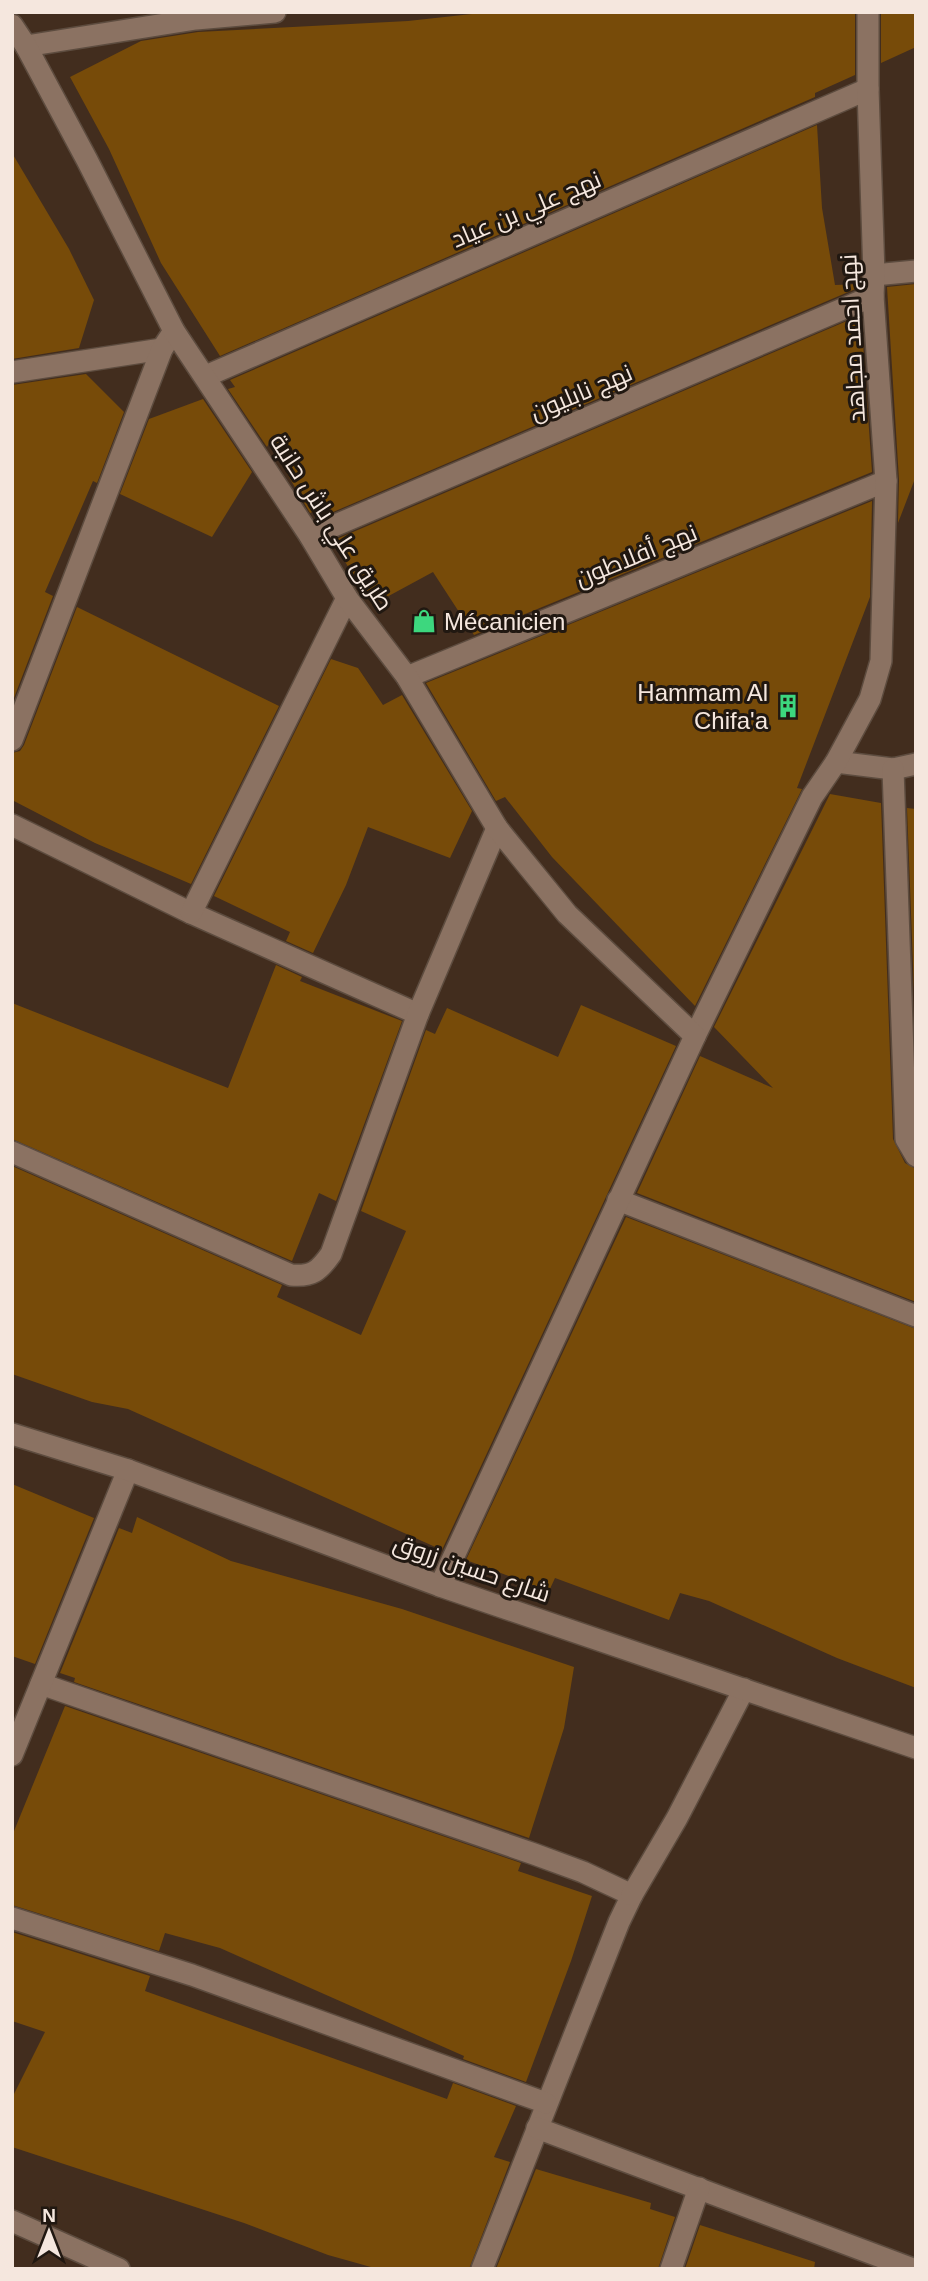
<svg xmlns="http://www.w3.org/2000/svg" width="928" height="2281" viewBox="0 0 928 2281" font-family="Arial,Cairo,sans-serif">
	<rect width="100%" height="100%" fill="#422d1e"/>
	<!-- building -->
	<g fill="#774b09">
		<path d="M490 12H855V75L815 93V97L220 356 161 263 109 149 70 77 141 41 198 32 408 21Z"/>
		<path d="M881 12H916V47L881 63Z"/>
		<path d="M817 125 822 208 835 285 860 284V287L319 518 314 511 310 513 269 443 267 447 228 389 235 387 230 380Z"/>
		<path d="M12 153 69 249 94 300 79 348 12 359Z"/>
		<path d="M916 284V476L898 523 899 480 887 287Z"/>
		<path d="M861 315 872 472 474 635 433 572 372 605 332 541Z"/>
		<path d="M86 374 124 412 97 483 93 481 45 592 53 596 12 703V385Z"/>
		<path d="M203 399 252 472 212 537 120 494 149 419Z"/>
		<path d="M872 501 870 597 797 788 802 789 695 1006 552 857 505 797 496 801 426 683Z"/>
		<path d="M77 607 279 706 191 884 95 843 12 800V753L20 751 24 745Z"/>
		<path d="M331 659 358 668 383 705 402 695 472 811 450 858 368 827 346 885 313 953 286 941 290 932 214 896Z"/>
		<path d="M830 794 881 803 893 1139 905 1163 916 1169V1302L637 1193 700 1056 773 1088 714 1027Z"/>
		<path d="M907 808 916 809V1043Z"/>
		<path d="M276 965 302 977 300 981 402 1021 336 1201 319 1193 292 1261 12 1139V1003L228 1088Z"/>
		<path d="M581 1005 676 1046 442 1550 128 1409 92 1402 12 1374V1166L282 1285 277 1297 361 1335 406 1231 361 1211 426 1030 435 1034 447 1008 558 1057Z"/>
		<path d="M626 1217 916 1329V1688L837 1658 709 1601 680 1593 669 1620 555 1578 549 1591 466 1560Z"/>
		<path d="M12 1484 94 1518 35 1664 12 1656Z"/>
		<path d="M137 1517 231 1561 402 1609 574 1667 564 1728 529 1838 74 1682 75 1678 60 1673 119 1528 132 1533Z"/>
		<path d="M65 1706 521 1863 518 1871 592 1896 571 1961 526 2082 463 2059 464 2056 220 1948 165 1933 159 1951 12 1905V1836Z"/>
		<path d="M12 1932 150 1976 145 1991 447 2099 453 2083 516 2106 494 2157 510 2162 469 2269H378L328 2255 244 2223 12 2147V2098L45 2032 12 2021Z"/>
		<path d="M536 2169 651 2203 650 2209 675 2217 658 2269H496Z"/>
		<path d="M700 2225 815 2262 814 2269H685Z"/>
	</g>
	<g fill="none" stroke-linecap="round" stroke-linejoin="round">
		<!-- street casing -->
		<g stroke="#5d4c3f" stroke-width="24">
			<g id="street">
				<path d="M26 46 196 19 275 12"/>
				<path d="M874 275 916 271"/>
				<path d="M12 372 162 349"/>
				<path d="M206 376 868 89"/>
				<path d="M310 536 873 296"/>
				<path d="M407 677 886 481"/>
				<path d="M12 740 162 349 174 331"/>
				<path d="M836 762 893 769 916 764"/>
				<path d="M893 769 906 1139 916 1156"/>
				<path d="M12 825 191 913 418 1014"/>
				<path d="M191 913 347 598"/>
				<path d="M695 1036 812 797 836 762 870 699 881 661 886 481 873 296 874 275 868 89V12"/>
				<path d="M12 1152 291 1275C312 1277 319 1271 331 1254L418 1014 497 828"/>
				<path d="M618 1200 916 1316"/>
				<path d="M41 1684 534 1854 583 1872 632 1895 619 1922 482 2269"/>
				<path d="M12 1755 128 1470"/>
				<path d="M632 1895 677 1818 744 1689"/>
				<path d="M12 1918 192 1975 546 2103"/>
				<path d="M537 2128 913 2269"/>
				<path d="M12 2221 119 2269"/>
				<path d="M671 2269 699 2188"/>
			</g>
		</g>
		<!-- secondary casing -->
		<g stroke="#5d4c3f" stroke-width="24">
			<g id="secondary">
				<path d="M12 25 26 46 87 160 174 331 310 536 347 598 407 677 497 828 567 914 695 1036 440 1586"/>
				<path d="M12 1434 128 1470 440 1586 916 1748"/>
			</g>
		</g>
		<!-- street -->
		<use href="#street" stroke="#8b7262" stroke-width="21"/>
		<!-- secondary -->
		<use href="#secondary" stroke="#8b7262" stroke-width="21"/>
	</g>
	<!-- icons -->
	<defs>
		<g id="shop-bare" transform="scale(1.89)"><path d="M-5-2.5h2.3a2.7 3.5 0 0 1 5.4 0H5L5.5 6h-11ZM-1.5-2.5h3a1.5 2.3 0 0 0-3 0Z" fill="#3dd77e" stroke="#211811" stroke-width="2.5" paint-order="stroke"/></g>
		<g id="building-bare" transform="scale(1.89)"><path d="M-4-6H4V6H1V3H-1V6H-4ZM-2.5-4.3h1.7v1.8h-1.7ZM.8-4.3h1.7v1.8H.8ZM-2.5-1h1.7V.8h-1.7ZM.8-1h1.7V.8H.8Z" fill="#3dd77e" stroke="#211811" stroke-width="2.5" paint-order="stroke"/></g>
	</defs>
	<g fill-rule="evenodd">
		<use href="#shop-bare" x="424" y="621"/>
		<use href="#building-bare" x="788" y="706"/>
	</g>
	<g text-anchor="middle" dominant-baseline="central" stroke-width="6" stroke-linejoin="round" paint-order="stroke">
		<!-- street labels -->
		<g font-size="24" fill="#f5e7de" stroke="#211811">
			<text transform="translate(526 209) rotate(-23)">نهج علي بن عياد</text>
			<text transform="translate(852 338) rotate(-93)">نهج احمد مجاهد</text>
			<text transform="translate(581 392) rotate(-23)">نهج نابليون</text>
			<text transform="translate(332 522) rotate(57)">طريق علي باش حانبة</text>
			<text transform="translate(636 555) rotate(-22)">نهج أفلاطون</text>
			<text transform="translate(472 1568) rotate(19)">شارع حسين زروق</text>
		</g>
		<!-- poi labels -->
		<g font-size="24" fill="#f5e7de" stroke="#211811" text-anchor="start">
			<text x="444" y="621">Mécanicien</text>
			<text x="768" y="692" text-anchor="end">Hammam Al<tspan x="768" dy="28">Chifa'a</tspan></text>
		</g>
	</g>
	<!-- border -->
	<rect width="928" height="2281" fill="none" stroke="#f5e7de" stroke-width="28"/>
	<!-- north arrow -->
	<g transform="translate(49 2232)" stroke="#211811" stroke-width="5" paint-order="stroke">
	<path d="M0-5L12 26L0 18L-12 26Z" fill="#f5e7de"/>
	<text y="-10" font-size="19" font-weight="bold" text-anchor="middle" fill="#f5e7de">N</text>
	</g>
</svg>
